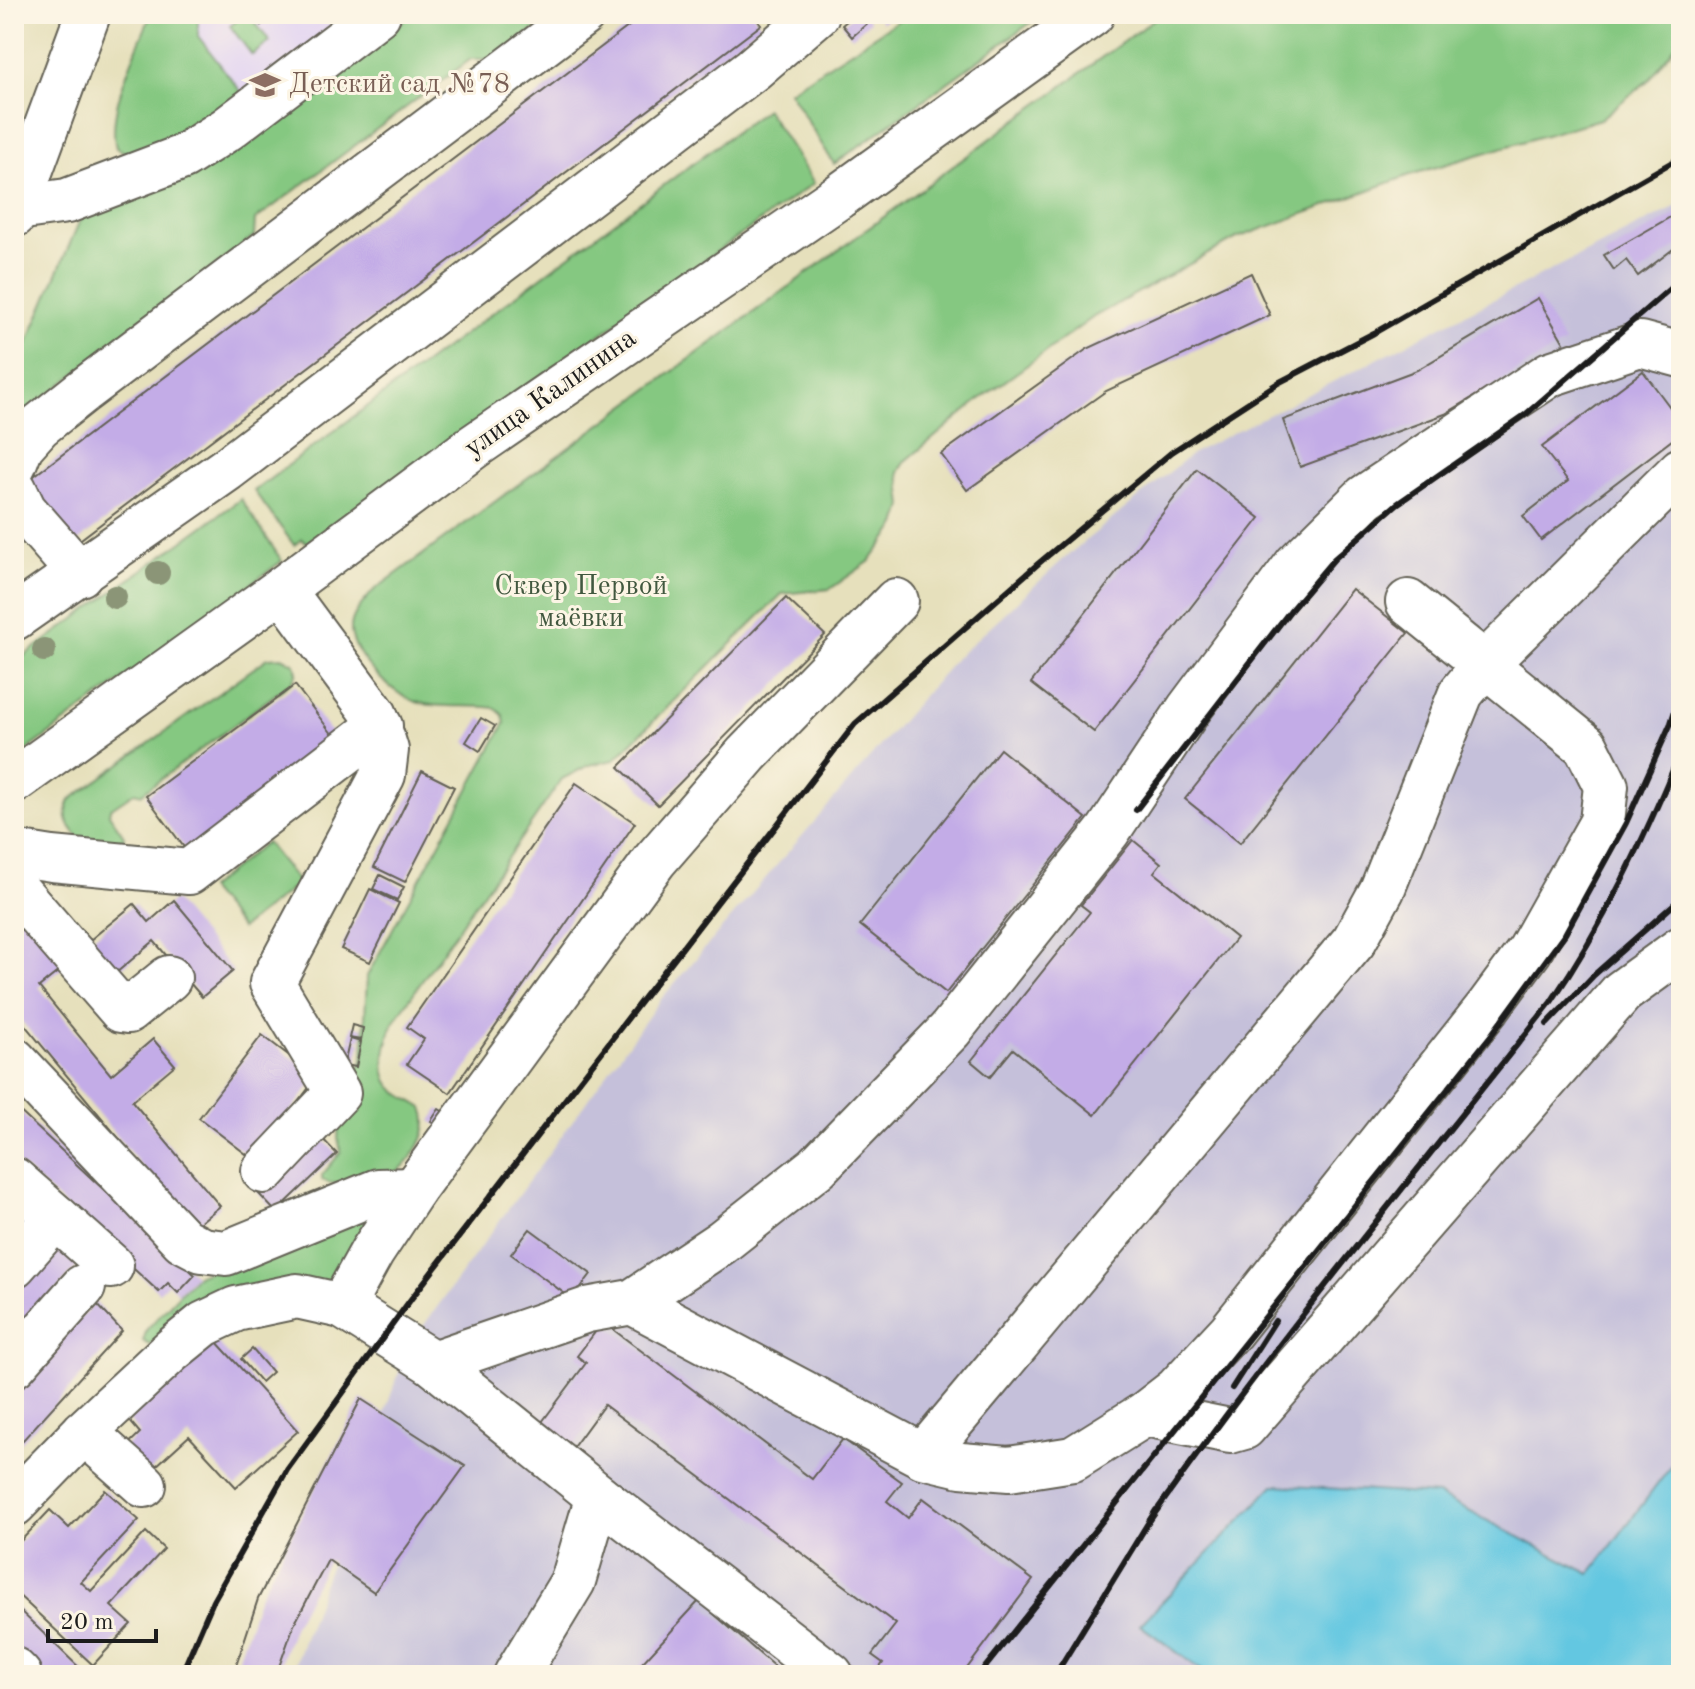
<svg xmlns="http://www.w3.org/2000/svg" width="1695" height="1689" viewBox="0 0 1695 1689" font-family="'Old Standard TT',serif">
	<rect width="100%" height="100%" fill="#fcf5e5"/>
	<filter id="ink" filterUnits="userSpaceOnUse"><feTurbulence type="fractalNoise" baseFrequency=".0125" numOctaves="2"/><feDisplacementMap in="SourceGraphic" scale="16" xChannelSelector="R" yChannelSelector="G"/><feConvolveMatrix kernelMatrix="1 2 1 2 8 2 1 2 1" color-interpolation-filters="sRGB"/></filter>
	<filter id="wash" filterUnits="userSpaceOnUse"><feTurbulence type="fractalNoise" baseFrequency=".006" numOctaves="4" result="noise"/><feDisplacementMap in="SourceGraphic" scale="32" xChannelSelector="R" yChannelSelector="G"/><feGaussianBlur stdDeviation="1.8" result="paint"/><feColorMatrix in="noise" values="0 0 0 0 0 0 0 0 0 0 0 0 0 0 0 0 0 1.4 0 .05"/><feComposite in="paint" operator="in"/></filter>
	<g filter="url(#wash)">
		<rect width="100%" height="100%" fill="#e6e0bc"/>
		<!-- built -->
		<path fill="#e2d4f3" d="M170 14H431L245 155Z"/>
		<!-- industrial -->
		<path fill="#c5c0da" d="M1681 204V1453L1590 1575 1438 1495 1140 1625 1208 1675H291L408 1347 661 999 956 658 1067 556 1193 453Z"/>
		<!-- green -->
		<g fill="#85c881" stroke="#50724e" stroke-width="2">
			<path d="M151 14H198V36L242 93 243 101 136 158 116 148C106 109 137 51 151 14Z"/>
			<path d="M245 14H249L270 42 252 55 230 26Z"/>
			<path d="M413 14H557L494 59H471L255 220 254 236 14 421V374L83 213 339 66Z"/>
			<path d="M908 14H1043L834 164 789 91Z"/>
			<path d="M1161 14H1681V38L1651 78 1600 119 1413 174 1237 238 1095 316 979 400 906 461 899 472 903 506 897 525 870 561 830 589 782 594 614 760 589 765 562 779 393 1023C387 1040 378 1071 391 1086 398 1095 413 1101 423 1108 434 1131 411 1165 390 1176 377 1184 334 1187 322 1180V1175L341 1152 338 1138 339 1119 352 1077 363 1061 367 976 505 723 503 715 495 708C471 704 444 709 420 703 395 698 350 655 351 628 351 614 365 601 373 591Z"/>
			<path d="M766 109 814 183 306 543 302 539 294 545 254 491Z"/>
			<path d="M241 499 282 561 14 760V663Z"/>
			<path d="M282 657 295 664 297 673 292 682 141 794 135 792 110 809 109 814 124 836 122 848 84 844C71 827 61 822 70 800L268 658Z"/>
			<path d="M266 842 299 883 241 929 208 889Z"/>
			<path d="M388 1201 347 1280 150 1345 143 1341 147 1329 196 1276Z"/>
		</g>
		<!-- water -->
		<path fill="#63c7e1" stroke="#40727e" stroke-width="2" d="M1681 1453V1675H1208L1140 1625 1274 1485 1438 1495 1590 1574Z"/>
		<g id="blocks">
			<!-- building -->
			<g fill="#c3ace7">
				<path d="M253 14H275L261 25Z"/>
				<path d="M645 14H753L761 25 69 548 22 485Z"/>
				<path d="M855 14H864L870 21 852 37 842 25Z"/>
				<path d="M876 14H894L882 22Z"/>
				<path d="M1681 211V243L1638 276 1626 260 1614 270 1604 255Z"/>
				<path d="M1251 273 1270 315 1106 391 967 490 941 454 1087 349Z"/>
				<path d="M1538 298 1564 343 1445 414 1300 467 1283 420 1417 370Z"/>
				<path d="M1643 371 1681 422V433L1541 540 1523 516 1568 481 1542 447Z"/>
				<path d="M1197 469 1260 518 1094 732 1031 683Z"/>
				<path d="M1352 589 1408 633 1240 843 1185 799Z"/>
				<path d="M786 598 825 635 658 805 619 767Z"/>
				<path d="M295 685 342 747 192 858 146 796Z"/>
				<path d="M481 718 495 726 480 751 466 742Z"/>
				<path d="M1000 749 1086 818 946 993 860 925Z"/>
				<path d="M422 771 454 787 405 882 374 867Z"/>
				<path d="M576 783 635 823 450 1093 407 1064 424 1039 407 1027Z"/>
				<path d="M1133 840 1161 863 1154 872 1236 938 1095 1115 1013 1049 990 1077 971 1061 1090 912 1081 905Z"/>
				<path d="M380 875 404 887 397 900 373 889Z"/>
				<path d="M370 889 399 903 370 962 341 949Z"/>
				<path d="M174 900 233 971 202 997 154 941 110 978 84 945 134 904 149 922Z"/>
				<path d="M14 905 65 966 39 987 111 1075 153 1039 175 1065 132 1101 220 1206 193 1228 14 1012Z"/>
				<path d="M352 1025 363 1028 361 1040 349 1038Z"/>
				<path d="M262 1035 317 1077 254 1160 199 1118Z"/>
				<path d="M350 1039 361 1042 356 1067 344 1065Z"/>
				<path d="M14 1106 195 1275 178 1293 168 1283 159 1292 14 1159Z"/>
				<path d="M439 1109 453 1118 445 1130 431 1121Z"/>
				<path d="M318 1134 337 1154 276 1212 257 1192Z"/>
				<path d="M14 1213 29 1225 14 1242Z"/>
				<path d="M530 1229 591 1274 572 1299 511 1254Z"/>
				<path d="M58 1240 82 1261 14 1339V1290Z"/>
				<path d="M95 1302 122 1331 14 1450V1390Z"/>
				<path d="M603 1322 812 1479 843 1439 902 1482 887 1501 908 1518 923 1498 1033 1580 962 1675 875 1674 883 1663 872 1655 896 1624 604 1405 571 1450 539 1426 586 1363 577 1356Z"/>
				<path d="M215 1340 298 1431 236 1487 189 1436 144 1477 120 1452 140 1433 129 1420Z"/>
				<path d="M252 1349 272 1372 261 1382 241 1359Z"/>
				<path d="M361 1399 465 1466 374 1592 328 1560 294 1625 276 1675H233L258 1599Z"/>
				<path d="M105 1490 139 1520 81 1582 91 1591 146 1532 164 1549 111 1606 131 1624 93 1665 14 1591V1548L50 1510 69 1528Z"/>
				<path d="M699 1601 784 1675H631Z"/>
				<path d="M14 1605 87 1675H45L14 1646Z"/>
			</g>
		</g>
	</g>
	<g filter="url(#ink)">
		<use href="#blocks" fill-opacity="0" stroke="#636154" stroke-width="2"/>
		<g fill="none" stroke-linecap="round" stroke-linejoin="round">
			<!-- minor casing -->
			<g stroke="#636154" stroke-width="48">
				<g id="minor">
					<path d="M17 208 67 201 183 157 227 129 378 14"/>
					<path d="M14 464 21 446 39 426 83 391 583 14"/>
					<path d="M14 489 24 510 80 574"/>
					<path d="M14 618 227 469 753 69 817 14"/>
					<path d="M14 853 52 859 189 872 380 726"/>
					<path d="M14 887 121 1010 128 1011 169 978"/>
					<path d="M14 1060 183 1240 202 1250 226 1253 378 1191 413 1190"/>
					<path d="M264 1171 338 1093 272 983 383 775 386 750 375 715 282 589"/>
					<path d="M14 1180 56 1217 14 1265"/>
					<path d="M56 1217 111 1266"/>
					<path d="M632 1302 923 1456 961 1465 1009 1469 1073 1459 1145 1414 1176 1390 1231 1331 1488 1007 1530 950 1602 822 1606 786 1586 746 1408 602"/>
					<path d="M342 1306 372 1252 413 1190 655 860 747 754 896 601"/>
					<path d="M433 1363 587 1310 632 1302 722 1242 817 1167 950 1030 1108 831 1189 709 1297 564 1365 497 1550 374 1640 344 1681 355"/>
					<path d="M14 1365 83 1287"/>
					<path d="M1145 1414 1230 1431 1244 1427 1622 992 1681 949"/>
					<path d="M84 1432 144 1485"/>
					<path d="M923 1456 1354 941 1382 890 1461 693 1486 663 1681 470"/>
					<path d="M14 1504 84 1432 172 1350 204 1324 236 1309 297 1296 342 1306 433 1363 598 1496 831 1675"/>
					<path d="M14 1670 19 1675"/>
					<path d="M516 1675 573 1581 598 1496"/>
				</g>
			</g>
			<!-- major casing -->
			<g stroke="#636154" stroke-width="48">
				<g id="major">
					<path d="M14 215 88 14"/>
					<path d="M14 781 282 589 473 447 838 197 1092 14"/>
				</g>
			</g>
			<!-- minor -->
			<use href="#minor" stroke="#fff" stroke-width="44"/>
			<!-- major -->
			<use href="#major" stroke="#fff" stroke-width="44"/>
			<!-- rail -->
			<g stroke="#1c1c1c" stroke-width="6">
				<path d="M1136 810 1290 611 1334 559 1397 504 1525 415 1681 279"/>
				<path d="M1547 1024 1594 975 1681 898"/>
				<path d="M1232 1388 1275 1321"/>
				<path d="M1150 1520C1276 1341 1416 1173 1551 1002 1605 923 1644 839 1681 751"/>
				<path d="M181 1675 213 1601 287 1470 411 1299 855 724 1039 563 1172 452 1278 383 1374 333 1681 157"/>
				<path d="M979 1675 1492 1034 1565 934 1626 823 1671 723 1681 692"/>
				<path d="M1055 1675 1156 1510"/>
			</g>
		</g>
		<!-- trees -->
		<g fill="#8b9577">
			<circle cx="158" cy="573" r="12"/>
			<circle cx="115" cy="597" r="12"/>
			<circle cx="44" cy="650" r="12"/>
		</g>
	</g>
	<!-- icons -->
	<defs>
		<g id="school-bare" transform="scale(2.4)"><path d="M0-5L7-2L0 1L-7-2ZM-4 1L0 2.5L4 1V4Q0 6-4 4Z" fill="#8d6e63" stroke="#fcf5e5" stroke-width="2.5" paint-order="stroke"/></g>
	</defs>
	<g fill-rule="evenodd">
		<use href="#school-bare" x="265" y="85"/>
	</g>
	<g text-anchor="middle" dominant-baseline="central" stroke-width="6" stroke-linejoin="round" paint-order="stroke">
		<!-- education labels -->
		<g font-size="28" fill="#785e54" stroke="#fcf5e5" text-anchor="start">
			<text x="289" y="85">Детский сад №78</text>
		</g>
		<!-- street labels -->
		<g font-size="28" fill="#1c1c1c" stroke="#fcf5e5">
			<text transform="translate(551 394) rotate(-35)">улица Калинина</text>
		</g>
		<!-- park labels -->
		<g font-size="28" fill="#41583f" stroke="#fcf5e5">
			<text x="581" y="587">Сквер Первой<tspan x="581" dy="32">маёвки</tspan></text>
		</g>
	</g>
	<!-- margin -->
	<rect width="1695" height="1689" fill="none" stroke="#fcf5e5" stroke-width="48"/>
	<!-- scale -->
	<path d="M48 1629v12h108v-12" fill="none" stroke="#1c1c1c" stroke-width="4"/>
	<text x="60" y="1629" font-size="24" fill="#1c1c1c" stroke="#fcf5e5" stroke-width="6" paint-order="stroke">20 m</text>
</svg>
